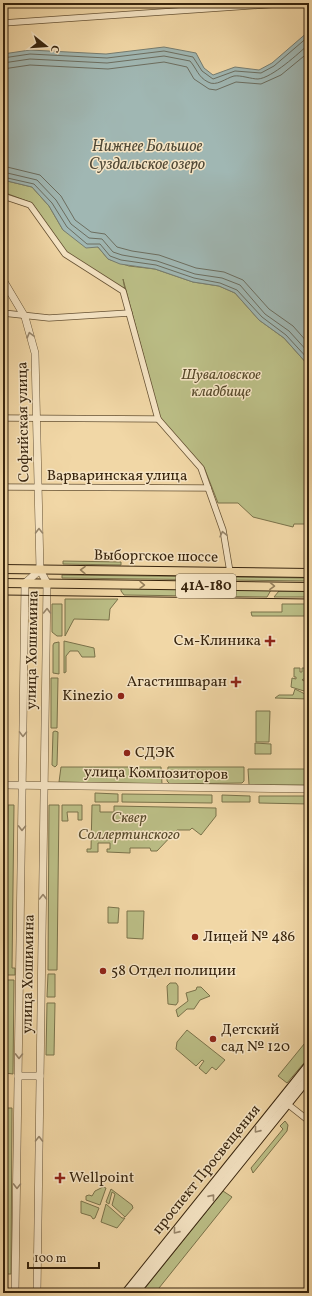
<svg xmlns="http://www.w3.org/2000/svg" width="312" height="1296" viewBox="0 0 312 1296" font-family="Vollkorn,serif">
	<rect width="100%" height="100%" fill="#f1d7a6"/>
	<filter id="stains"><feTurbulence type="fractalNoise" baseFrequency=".005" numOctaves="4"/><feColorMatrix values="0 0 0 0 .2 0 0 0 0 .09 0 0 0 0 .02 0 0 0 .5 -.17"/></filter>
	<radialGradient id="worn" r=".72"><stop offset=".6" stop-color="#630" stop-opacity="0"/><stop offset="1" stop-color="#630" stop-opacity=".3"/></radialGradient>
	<!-- green -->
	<g fill="#bbbe86" stroke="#7a724a">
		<path d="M3 180 32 187 49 206 63 230 98 247 108 259 129 266 155 269 193 282 219 286 235 293 259 320 284 338 309 366V524H294L293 527 253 517 238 503H218L204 467 160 418 123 279 125 290 68 254 32 203 3 192Z"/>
		<path d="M63 561 121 562V565L63 564Z"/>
		<path d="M62 575 309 578V581L62 578Z"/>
		<path d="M121 588 271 590 267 597 124 595 121 591Z"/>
		<path d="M279 591H309V597H274Z"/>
		<path d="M65 599H118L110 609 109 620 74 619 65 636Z"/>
		<path d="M52 604H62V636H57L52 632Z"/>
		<path d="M282 604H309V616H252L251 612H282Z"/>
		<path d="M64 641 94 648 95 657H82L78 651H70L66 656V672L64 673Z"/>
		<path d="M59 642V674L53 673V645L54 643Z"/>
		<path d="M294 668H300V672H302V668H309L307 680 303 679 302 680 307 682 304 691 291 687 292 678 296 679V677H294Z"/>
		<path d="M51 678H58L57 728H51Z"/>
		<path d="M295 689 309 696V699L275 698 279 695H293Z"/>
		<path d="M256 711H270L269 742H256Z"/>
		<path d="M55 731 58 732 57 765 55 767 52 765 53 732Z"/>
		<path d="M255 743 271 744V754H255Z"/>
		<path d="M61 767H161L162 784 59 782Z"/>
		<path d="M168 767H244V781L242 783 170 784 167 781Z"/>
		<path d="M248 769H309V785H249Z"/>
		<path d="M95 793 118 794V802H95Z"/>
		<path d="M122 794 212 795V803L122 802Z"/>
		<path d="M222 795 250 796V802H222Z"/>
		<path d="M259 796H309V804L259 803Z"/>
		<path d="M8 805H14L12 968H15V975H6Z"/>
		<path d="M49 805H59L57 970H48Z"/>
		<path d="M62 805H82V820H78V812H67L68 821H62Z"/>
		<path d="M92 805H100V812H114V806L216 808V816L201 835 192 828 190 830H177L157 851H151L150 848H130V853L107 852V849H110V843H98V852H87V849H91Z"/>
		<path d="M108 907 119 908 118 923H108Z"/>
		<path d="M127 911H144L143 939 127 938Z"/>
		<path d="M48 974H55V997H47Z"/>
		<path d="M6 980H14L13 1074 5 1073Z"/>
		<path d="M176 983 178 986V1002L176 1005 168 1004 167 986 170 983Z"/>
		<path d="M197 987H201L210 996 200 1000 194 1009H187L178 1017 176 1010 188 1001 186 993 196 990Z"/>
		<path d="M47 1003H55L54 1055H46Z"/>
		<path d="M187 1030 225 1060 216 1070 212 1067 206 1074 199 1068 204 1061 202 1060 196 1066 176 1049 177 1042Z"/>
		<path d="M309 1038V1057L287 1083 278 1076Z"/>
		<path d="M5 1108H12L11 1274H3Z"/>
		<path d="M285 1121 288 1125 287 1131 253 1173 251 1168 283 1129 280 1126Z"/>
		<path d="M103 1187 106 1188 100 1205 86 1200V1196L89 1195 92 1196 95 1191Z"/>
		<path d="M111 1189 132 1205 133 1208 125 1217 112 1205 115 1194 112 1192 109 1204 106 1202Z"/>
		<path d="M223 1191 232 1197 155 1293H141Z"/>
		<path d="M81 1201 99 1208 95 1218 93 1219 91 1216 81 1213Z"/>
		<path d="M106 1204 122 1218H125L117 1228 101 1222Z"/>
	</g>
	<!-- water -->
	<path fill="#a0b7b3" stroke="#767d71" d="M309 31V366L284 338 259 320 235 293 219 286 193 282 155 269 120 264 108 259 98 247 86 248 63 230 49 206 32 187 3 180V54L30 50 106 54 164 47 196 53 204 68 213 75 235 67 259 70 272 63Z"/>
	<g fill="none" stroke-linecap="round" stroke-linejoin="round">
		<!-- shore -->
		<g stroke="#6c6e60" stroke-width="1">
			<path d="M3 58 30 54 107 58 164 51 193 57 202 71 213 79 235 71 261 73 274 66 309 36"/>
			<path d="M3 63 30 59 107 63 164 56 190 61C197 69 198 77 208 82 216 87 226 78 234 76 241 75 251 79 258 79 272 78 299 53 309 44"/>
			<path d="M3 69 30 65 108 69 164 62 187 67 194 79 209 89 216 90 236 82 261 84 281 75 309 52"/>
			<path d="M3 166 40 175 61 196 75 220 91 232 105 234 117 247 132 251 159 255 196 268 224 272 243 280 269 309 293 326 309 344"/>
			<path d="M3 172 37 180 56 200 71 224 89 238 102 239 113 252 122 255 157 261 195 274 222 278 240 285 265 314 289 331 309 353"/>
			<path d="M3 177 34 184 52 203 67 227 87 244H100L110 256 121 260 156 265 194 278 220 283 237 290 262 317 286 335 309 360"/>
		</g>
		<!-- minor casing -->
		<g stroke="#665234" stroke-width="7">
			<g id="minor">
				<path d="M3 23 294 3"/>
				<path d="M3 196 30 205 65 254 123 291 158 419 201 468 223 530 230 572"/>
				<path d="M3 313 49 318 129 313"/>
				<path d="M3 418 158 419"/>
				<path d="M3 487 208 488"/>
				<path d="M285 1102 309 1121"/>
			</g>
		</g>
		<!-- tertiary casing -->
		<g stroke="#665234" stroke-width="8">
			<g id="tertiary">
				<path d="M3 280 25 317 35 353 40 570 47 583 37 1293"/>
				<path d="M3 785 309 789"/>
				<path d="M18 1076H40"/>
				<path d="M15 1293 25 583 40 570"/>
			</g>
		</g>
		<!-- secondary casing -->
		<g stroke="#38250e" stroke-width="10">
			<g id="secondary">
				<path d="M126 1293 309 1065"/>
				<path d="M135 1293 309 1077"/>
			</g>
		</g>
		<!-- primary casing -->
		<g stroke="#38250e" stroke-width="10">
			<g id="primary">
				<path d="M3 569 309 573"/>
				<path d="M3 583 309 587"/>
			</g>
		</g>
		<!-- minor -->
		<use href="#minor" stroke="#f6e5c5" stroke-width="5.5"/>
		<!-- tertiary -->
		<use href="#tertiary" stroke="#f6e5c5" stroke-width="7"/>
		<!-- secondary -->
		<use href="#secondary" stroke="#f6e5c5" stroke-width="8"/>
		<!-- primary -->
		<use href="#primary" stroke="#f1d7a6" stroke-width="8"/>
		<!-- tram -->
		<path stroke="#38250e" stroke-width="1" d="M3 595 309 599"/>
	</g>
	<!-- one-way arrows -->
	<defs><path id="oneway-chevron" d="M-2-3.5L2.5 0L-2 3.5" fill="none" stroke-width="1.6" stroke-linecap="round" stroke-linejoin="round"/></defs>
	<g stroke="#97856a">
		<use href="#oneway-chevron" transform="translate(30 335) rotate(-105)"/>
		<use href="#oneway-chevron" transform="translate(39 531) rotate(-91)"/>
		<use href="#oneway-chevron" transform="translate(223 534) rotate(-103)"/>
		<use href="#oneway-chevron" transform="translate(47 611) rotate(-89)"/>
		<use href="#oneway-chevron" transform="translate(23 734) rotate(91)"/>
		<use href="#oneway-chevron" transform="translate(22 828) rotate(91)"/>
		<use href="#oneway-chevron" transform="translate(43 897) rotate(-89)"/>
		<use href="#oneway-chevron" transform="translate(19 1056) rotate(91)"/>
		<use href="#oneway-chevron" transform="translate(257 1130) rotate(129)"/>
		<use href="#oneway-chevron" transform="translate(39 1139) rotate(-89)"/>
		<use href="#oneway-chevron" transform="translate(17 1186) rotate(91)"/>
		<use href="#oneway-chevron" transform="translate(212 1197) rotate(-51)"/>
		<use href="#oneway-chevron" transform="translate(176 1231) rotate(129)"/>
	</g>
	<g stroke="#947e5a">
		<use href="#oneway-chevron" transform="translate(83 570) rotate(-179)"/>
		<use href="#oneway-chevron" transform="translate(142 585) rotate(1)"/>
		<use href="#oneway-chevron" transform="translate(272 586) rotate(1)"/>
	</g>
	<!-- markers -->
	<g fill="#8f2418" stroke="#f6e5c5" stroke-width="1.5">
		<path d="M268 635h4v4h4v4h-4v4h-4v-4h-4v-4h4z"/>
		<path d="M234 676h4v4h4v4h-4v4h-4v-4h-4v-4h4z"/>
		<circle cx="121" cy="696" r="4"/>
		<circle cx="127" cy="753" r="4"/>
		<circle cx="195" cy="937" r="4"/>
		<circle cx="103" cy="971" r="4"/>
		<circle cx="213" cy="1039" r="4"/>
		<path d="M58 1172h4v4h4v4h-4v4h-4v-4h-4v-4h4z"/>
	</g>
	<g text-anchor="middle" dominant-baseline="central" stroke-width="3" stroke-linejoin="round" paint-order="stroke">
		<!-- shield labels -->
		<rect fill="#f6e5c5" stroke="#715f45" stroke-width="1" x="176" y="574" width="60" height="24" rx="3"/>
		<g font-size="14" font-weight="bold" fill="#38250e">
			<text x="206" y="586">41А-180</text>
		</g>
		<!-- park labels -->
		<g font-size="15" font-style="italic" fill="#594b2c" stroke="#f6e5c5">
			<text x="221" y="375">Шуваловское<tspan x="221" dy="17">кладбище</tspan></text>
			<text x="129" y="818">Сквер<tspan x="129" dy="17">Соллертинского</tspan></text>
		</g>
		<!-- street labels -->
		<g font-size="15" fill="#38250e" stroke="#f6e5c5">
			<text transform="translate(24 422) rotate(-91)">Софийская улица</text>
			<text x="117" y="476">Варваринская улица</text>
			<text transform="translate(156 557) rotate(1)">Выборгское шоссе</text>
			<text transform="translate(33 650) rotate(-89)">улица Хошимина</text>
			<text transform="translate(156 774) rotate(1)">улица Композиторов</text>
			<text transform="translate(29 974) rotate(-89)">улица Хошимина</text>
			<text transform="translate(207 1170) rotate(-51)">проспект Просвещения</text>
		</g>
		<!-- poi labels -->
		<g font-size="15" fill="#38250e" stroke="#f6e5c5" text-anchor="start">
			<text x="261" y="641" text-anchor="end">См-Клиника</text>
			<text x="227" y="682" text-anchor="end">Агастишваран</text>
			<text x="113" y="696" text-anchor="end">Kinezio</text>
			<text x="135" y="753">СДЭК</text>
			<text x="203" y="937">Лицей № 486</text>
			<text x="111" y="971">58 Отдел полиции</text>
			<text x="221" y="1030">Детский<tspan x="221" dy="17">сад № 120</tspan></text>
			<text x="69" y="1178">Wellpoint</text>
		</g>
		<!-- water labels -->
		<g font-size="16" font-style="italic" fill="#524a37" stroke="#f6e5c5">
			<text x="147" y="147">Нижнее Большое<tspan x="147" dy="18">Суздальское озеро</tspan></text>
		</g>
	</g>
	<!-- margin -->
	<rect width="312" height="1296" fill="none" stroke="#f1d7a6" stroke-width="16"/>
	<rect x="4" y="4" width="304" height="1288" fill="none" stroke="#38250e" stroke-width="2"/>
	<rect x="8" y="8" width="296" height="1280" fill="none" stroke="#38250e"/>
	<!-- north arrow -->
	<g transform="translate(46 46) rotate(107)" stroke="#f6e5c5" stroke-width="3" paint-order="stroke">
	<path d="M0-3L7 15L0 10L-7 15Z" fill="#38250e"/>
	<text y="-6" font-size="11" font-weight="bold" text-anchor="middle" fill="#38250e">С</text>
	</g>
	<!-- scale -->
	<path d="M28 1262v6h71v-6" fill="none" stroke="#38250e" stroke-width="2"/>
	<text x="34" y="1262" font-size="12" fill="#38250e" stroke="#f6e5c5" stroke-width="3" paint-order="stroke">100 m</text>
	<rect width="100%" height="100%" filter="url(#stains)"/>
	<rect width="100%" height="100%" fill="url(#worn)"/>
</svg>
